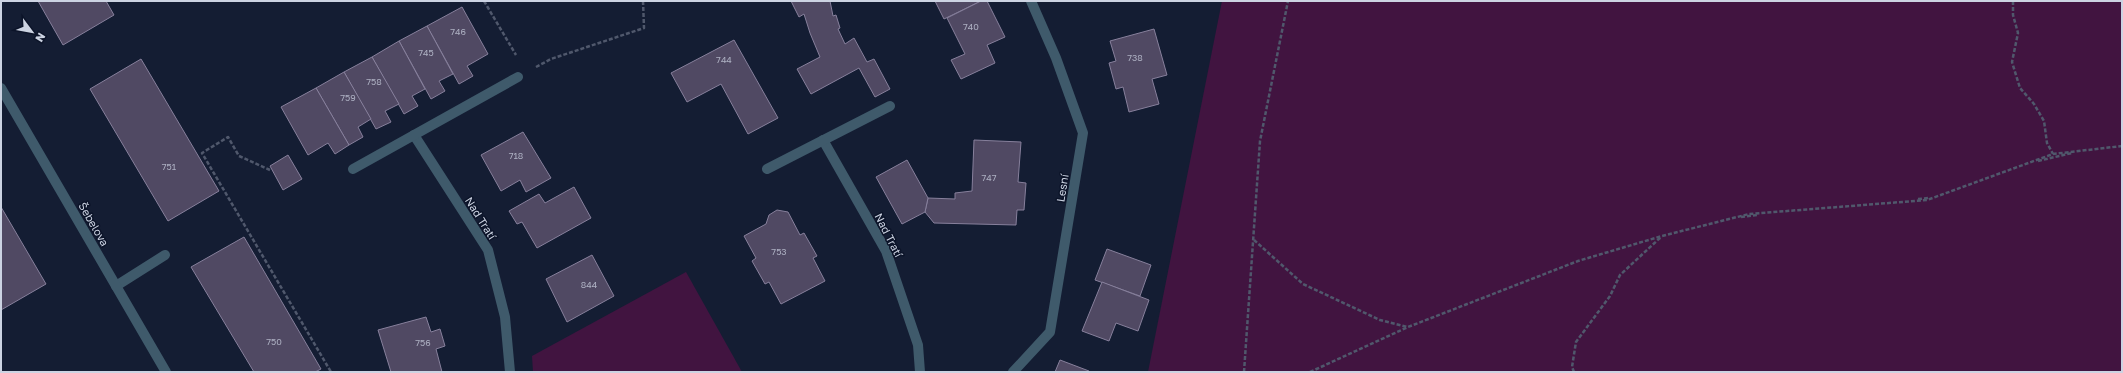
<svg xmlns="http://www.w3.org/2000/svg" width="2123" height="373" viewBox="0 0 2123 373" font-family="'Golos Text',sans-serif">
	<rect width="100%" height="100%" fill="#141d33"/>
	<!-- green -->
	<g fill="#411440">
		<path d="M1222 1H2122V372H1148Z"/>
		<path d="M686 272 742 372H533L532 356Z"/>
	</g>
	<!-- building -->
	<g fill="#504963" stroke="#87809c">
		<path d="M38 1H106L114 15 63 45Z"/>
		<path d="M791 1H830L833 16 836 15 840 28 838 29 845 44 854 38 867 62 874 59 890 89 875 97 859 68 811 94 797 69 820 57 810 33 804 14 799 17Z"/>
		<path d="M935 1H981L944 19Z"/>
		<path d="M981 1H987L1005 37 987 45 995 63 961 79 951 60 965 54 947 18Z"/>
		<path d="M462 7 488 54 467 66 473 76 459 84 427 26Z"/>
		<path d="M427 26 453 74 439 81 445 91 431 99 399 41Z"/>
		<path d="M1154 29 1167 75 1152 79 1159 104 1129 112 1123 87 1116 89 1109 63 1116 61 1110 41Z"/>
		<path d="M734 40 778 118 748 134 721 84 687 102 671 73Z"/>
		<path d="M399 41 425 89 412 96 418 106 404 114 372 57Z"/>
		<path d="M372 57 399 104 385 111 391 122 376 129 344 72Z"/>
		<path d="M141 59 219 191 168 221 90 89Z"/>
		<path d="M344 72 371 119 358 127 363 137 349 145 316 88Z"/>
		<path d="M316 88 349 145 335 154 328 143 308 155 281 107Z"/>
		<path d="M523 132 551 178 526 192 520 180 501 191 481 155Z"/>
		<path d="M974 140 1021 142 1018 182 1026 183 1024 210H1017L1016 225 934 223 925 212 928 198 955 199V193L972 191Z"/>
		<path d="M288 155 302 179 283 190 270 166Z"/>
		<path d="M907 160 928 198 925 212 902 224 876 177Z"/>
		<path d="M574 187 591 218 537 248 522 222 517 224 509 211 539 194 545 203Z"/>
		<path d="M1 207 46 284 1 310Z"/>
		<path d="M777 210 788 212 800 235 804 233 817 256 813 258 825 281 781 304 769 282 765 284 752 261 756 258 744 236 766 224 769 215Z"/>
		<path d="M244 237 321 369 315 372H254L191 267Z"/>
		<path d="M1107 249 1151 265 1140 296 1095 280Z"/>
		<path d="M592 255 614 296 567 322 546 279Z"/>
		<path d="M1102 282 1149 300 1138 331 1116 323 1109 341 1082 331Z"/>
		<path d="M426 317 431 332 440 329 445 346 436 349 442 372H391L378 330Z"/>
		<path d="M1060 360 1089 371V372H1055Z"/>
	</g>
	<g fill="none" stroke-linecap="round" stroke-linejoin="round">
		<!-- path -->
		<g stroke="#50586c" stroke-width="2.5" stroke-dasharray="4 2" stroke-linecap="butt">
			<path d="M484 1 516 55"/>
			<path d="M2013 1V15L2018 33 2012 62 2020 88 2034 104 2044 121 2047 143 2053 154"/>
			<path d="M536 67 551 59 644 28 643 1"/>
			<path d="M2038 161 2072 153"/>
			<path d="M270 170 239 156 228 137 202 153 331 372"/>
			<path d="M1918 199 1929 198"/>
			<path d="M1741 217 1758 215"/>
			<path d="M1254 240 1303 284 1380 320 1407 327"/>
			<path d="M1244 372 1260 141 1288 1"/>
			<path d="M1310 372 1408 327 1578 261 1662 236 1749 214 1927 200 2053 154 2122 146"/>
			<path d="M1574 372 1572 367 1576 342 1610 296 1620 275 1661 237"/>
		</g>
		<!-- lane -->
		<path stroke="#3f5a6b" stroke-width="10" d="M116 286 165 255"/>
		<!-- street -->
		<g stroke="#3f5a6b" stroke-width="10">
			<path d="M1 88 166 372"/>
			<path d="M414 135 488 250 505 317 510 372"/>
			<path d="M823 140 886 251 918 345 920 372"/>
			<path d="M353 169 518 77"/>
			<path d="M767 169 890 106"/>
			<path d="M1013 372 1050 332 1083 133 1056 58 1031 1"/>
		</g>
	</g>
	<g text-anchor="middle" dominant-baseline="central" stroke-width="3" stroke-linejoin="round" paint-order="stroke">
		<!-- number labels -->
		<g font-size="9" fill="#adb0c2">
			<text x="971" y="26">740</text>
			<text x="458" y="31">746</text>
			<text x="426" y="52">745</text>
			<text x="1135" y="57">738</text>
			<text x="724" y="59">744</text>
			<text x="374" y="81">758</text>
			<text x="348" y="97">759</text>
			<text x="516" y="155">718</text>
			<text x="169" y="166">751</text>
			<text x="989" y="177">747</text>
			<text x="779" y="251">753</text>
			<text x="589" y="284">844</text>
			<text x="274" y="341">750</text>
			<text x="423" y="342">756</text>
		</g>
		<!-- street labels -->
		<g font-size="11" fill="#ccd3e2" stroke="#0c1429">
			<text transform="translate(1062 188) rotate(-81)">Lesní</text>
			<text transform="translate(481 218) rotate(58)">Nad Tratí</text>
			<text transform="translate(94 224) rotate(60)">Šebelova</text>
			<text transform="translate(889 235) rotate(63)">Nad Tratí</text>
		</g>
	</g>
	<!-- border -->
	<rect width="2123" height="373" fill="none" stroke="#ccd3e2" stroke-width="4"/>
	<!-- north arrow -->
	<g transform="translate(32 32) rotate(122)" stroke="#0c1429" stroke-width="3" paint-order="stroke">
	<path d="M0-3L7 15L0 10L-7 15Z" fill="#ccd3e2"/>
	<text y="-6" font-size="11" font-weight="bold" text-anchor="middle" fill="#ccd3e2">N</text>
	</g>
</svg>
